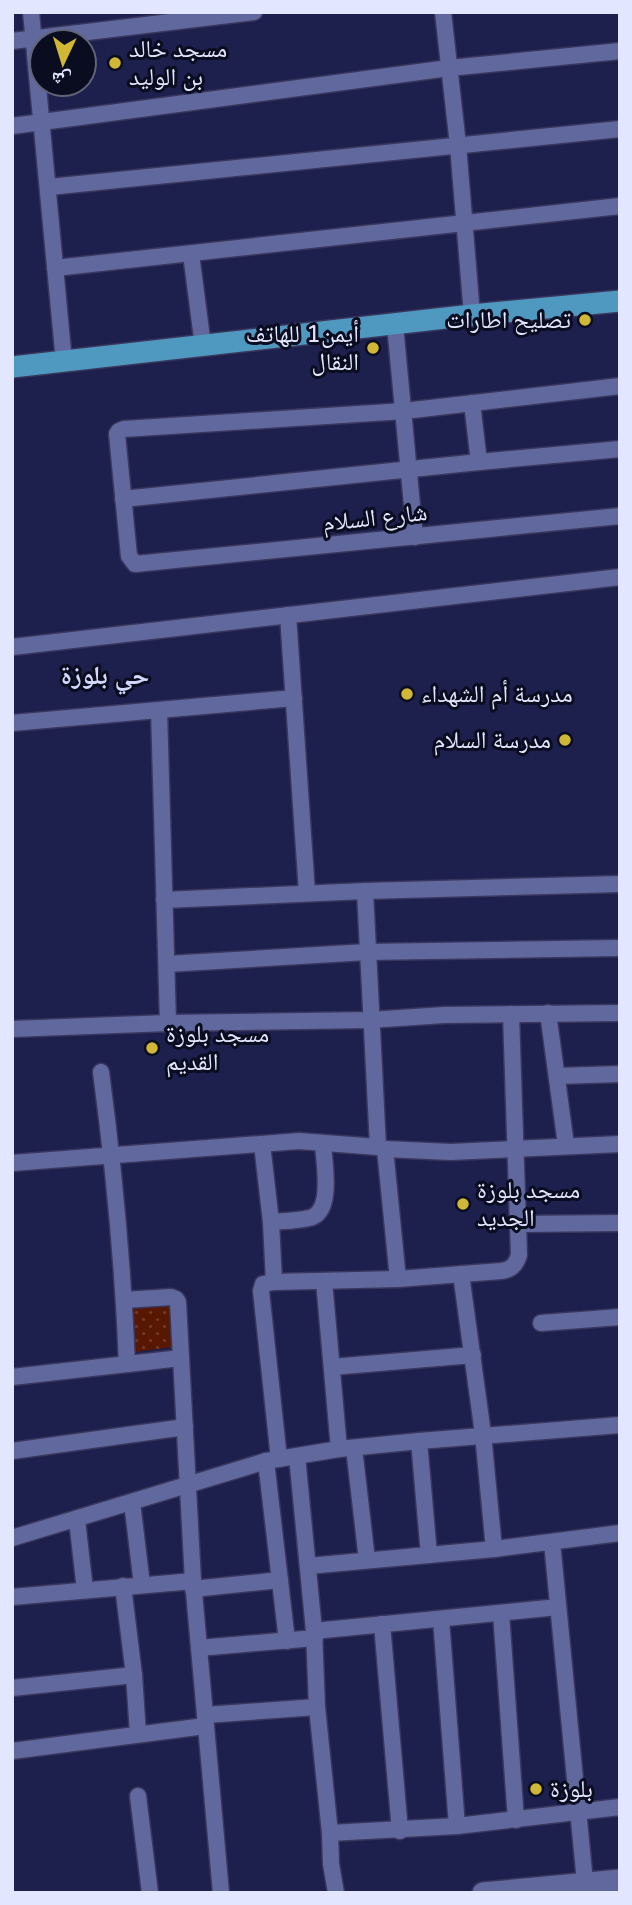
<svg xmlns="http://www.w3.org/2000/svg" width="632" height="1905" viewBox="0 0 632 1905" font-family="'Varela Round','Noto Naskh Arabic',sans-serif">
	<defs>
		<pattern id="grass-dots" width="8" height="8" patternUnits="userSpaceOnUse" patternTransform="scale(1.75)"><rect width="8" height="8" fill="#581701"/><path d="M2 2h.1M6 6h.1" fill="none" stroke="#703927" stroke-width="1.8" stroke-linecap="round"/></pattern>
	</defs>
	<rect width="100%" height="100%" fill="#1d1f4d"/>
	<!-- grass -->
	<path fill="url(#grass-dots)" d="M170 1306 173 1347 135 1352 132 1309Z"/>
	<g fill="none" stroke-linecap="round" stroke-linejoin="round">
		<!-- street casing -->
		<g stroke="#39375e" stroke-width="19">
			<g id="street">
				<path d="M31 12 64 362"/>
				<path d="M443 12 458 145 472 315"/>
				<path d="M12 41 254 12"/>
				<path d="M12 126 449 68 620 51"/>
				<path d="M49 187 620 129"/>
				<path d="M191 254 203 346"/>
				<path d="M55 268 620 206"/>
				<path d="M395 325 415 537"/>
				<path d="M620 386 404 411 124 429 119 431 117 434 129 556 135 564 620 516"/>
				<path d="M472 403 479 462"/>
				<path d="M123 499 479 462 620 449"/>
				<path d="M288 615 307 893"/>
				<path d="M12 647 620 577"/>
				<path d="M159 710 168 1023"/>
				<path d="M12 723 294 698"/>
				<path d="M365 891 378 1147 385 1149 398 1279"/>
				<path d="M164 900 365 891 620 884"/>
				<path d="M167 964 367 952 620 948"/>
				<path d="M548 1013 566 1145"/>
				<path d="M12 1029 168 1023 370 1020 444 1015 620 1013"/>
				<path d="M101 1072C114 1169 123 1266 127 1364"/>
				<path d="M557 1076 620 1074"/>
				<path d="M262 1144 271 1222 274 1282"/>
				<path d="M385 1149 451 1152 620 1144"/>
				<path d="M12 1163 299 1141 378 1147"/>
				<path d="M271 1222C283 1221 297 1221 309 1218 334 1213 324 1163 323 1144"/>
				<path d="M518 1224 620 1223"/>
				<path d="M461 1274 483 1434 494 1549"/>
				<path d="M324 1281 339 1449"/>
				<path d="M124 1300 171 1297 176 1299 178 1302 193 1581 221 1893"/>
				<path d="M541 1323 620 1317"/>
				<path d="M332 1367 473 1355"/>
				<path d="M12 1377 181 1358"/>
				<path d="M419 1441 429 1555"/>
				<path d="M354 1448 367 1560"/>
				<path d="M12 1451 185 1427"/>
				<path d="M297 1456 314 1631 317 1707 330 1833 331 1864 336 1893"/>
				<path d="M279 1459 261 1291 263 1284 274 1282 398 1279 501 1271C511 1270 516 1265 519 1255L511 1014"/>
				<path d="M266 1461 287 1641"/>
				<path d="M132 1502 142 1585"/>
				<path d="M77 1520 85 1590"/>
				<path d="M12 1538 266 1461 339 1449 419 1441 620 1425"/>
				<path d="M552 1542 585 1882"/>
				<path d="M308 1566 494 1549 620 1533"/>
				<path d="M123 1586 134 1675 138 1734"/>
				<path d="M193 1589 280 1580"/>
				<path d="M12 1597 193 1581"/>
				<path d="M501 1613 516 1820"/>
				<path d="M441 1619 457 1826"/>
				<path d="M382 1624 400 1831"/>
				<path d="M314 1631 558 1607"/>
				<path d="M199 1648 315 1638"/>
				<path d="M12 1688 134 1675"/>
				<path d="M205 1715 317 1707"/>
				<path d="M12 1751 205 1726"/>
				<path d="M138 1796 150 1893"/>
				<path d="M330 1833 457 1826 620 1807"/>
			</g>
		</g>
		<!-- secondary casing -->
		<g stroke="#39375e" stroke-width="24">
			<path id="secondary" d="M483 1893 620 1880"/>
		</g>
		<!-- primary casing -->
		<g stroke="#39375e" stroke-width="24">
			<path id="primary" d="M12 367 472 315 620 301"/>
		</g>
		<!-- street -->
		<use href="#street" stroke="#61689d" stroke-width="16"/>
		<!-- secondary -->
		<use href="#secondary" stroke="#61689d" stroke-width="21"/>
		<!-- primary -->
		<use href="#primary" stroke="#4f98bf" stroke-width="21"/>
	</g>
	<!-- markers -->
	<g fill="#d1b736" stroke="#0a0c20" stroke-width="2.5">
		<circle cx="115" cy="63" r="7"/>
		<circle cx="585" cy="320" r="7"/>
		<circle cx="373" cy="348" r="7"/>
		<circle cx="407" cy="694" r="7"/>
		<circle cx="565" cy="740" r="7"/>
		<circle cx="152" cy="1048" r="7"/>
		<circle cx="463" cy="1204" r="7"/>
		<circle cx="536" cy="1789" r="7"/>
	</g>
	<g text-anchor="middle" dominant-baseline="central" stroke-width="6" stroke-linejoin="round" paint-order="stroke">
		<!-- poi labels -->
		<g font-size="24" fill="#e2e7ff" stroke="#0a0c20" text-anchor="start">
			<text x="129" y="49">مسجد خالد<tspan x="129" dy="28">بن الوليد</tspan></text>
			<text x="571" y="320" text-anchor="end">تصليح اطارات</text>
			<text x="359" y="334" text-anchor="end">أيمن1 للهاتف<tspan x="359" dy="28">النقال</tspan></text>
			<text x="421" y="694">مدرسة أم الشهداء</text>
			<text x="551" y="740" text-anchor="end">مدرسة السلام</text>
			<text x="166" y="1034">مسجد بلوزة<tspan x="166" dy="28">القديم</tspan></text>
			<text x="477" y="1190">مسجد بلوزة<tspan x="477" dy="28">الجديد</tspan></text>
			<text x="550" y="1789">بلوزة</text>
		</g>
		<!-- street labels -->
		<g font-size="24" fill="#e2e7ff" stroke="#0a0c20">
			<text transform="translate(375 518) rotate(-6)">شارع السلام</text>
		</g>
		<!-- neighbourhood labels -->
		<g font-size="26" font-weight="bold" fill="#d2d8fc" stroke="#0a0c20">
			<text x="105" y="675">حي بلوزة</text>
		</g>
	</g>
	<!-- border -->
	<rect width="632" height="1905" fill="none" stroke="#e2e7ff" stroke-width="28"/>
	<!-- north arrow -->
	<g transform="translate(63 63) rotate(184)"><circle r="33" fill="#0a0c20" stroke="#606479" stroke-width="2"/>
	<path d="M0-5L12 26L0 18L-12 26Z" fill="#d1b736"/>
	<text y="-10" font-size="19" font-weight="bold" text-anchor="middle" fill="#e2e7ff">ش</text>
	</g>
</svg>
